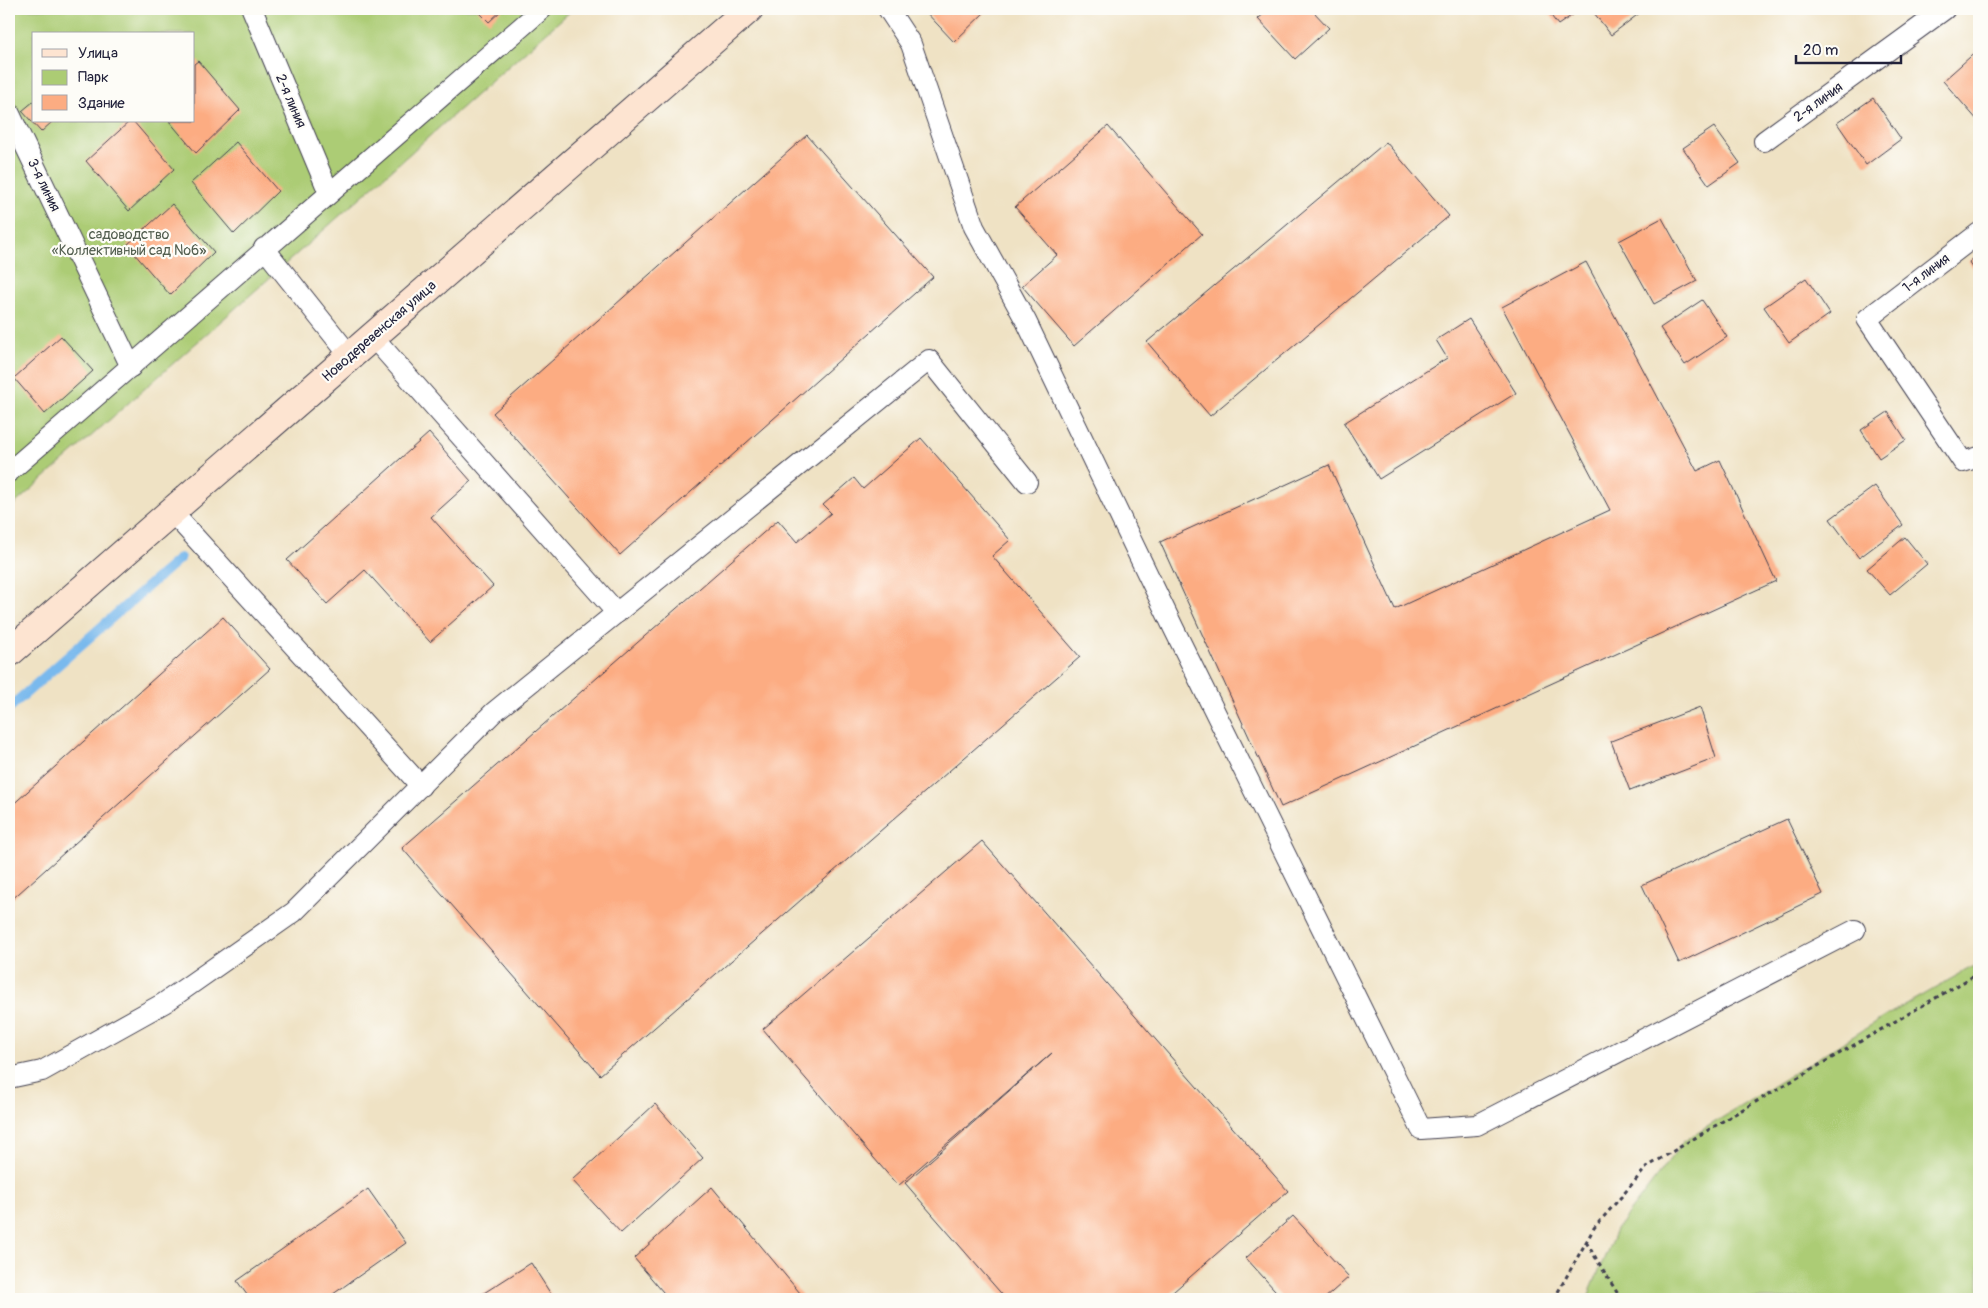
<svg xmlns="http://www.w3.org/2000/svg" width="1988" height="1308" viewBox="0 0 1988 1308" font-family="Pangolin,sans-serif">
	<rect width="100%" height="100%" fill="#fdfcf7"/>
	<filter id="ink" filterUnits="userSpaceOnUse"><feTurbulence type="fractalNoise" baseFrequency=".02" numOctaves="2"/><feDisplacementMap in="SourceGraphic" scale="10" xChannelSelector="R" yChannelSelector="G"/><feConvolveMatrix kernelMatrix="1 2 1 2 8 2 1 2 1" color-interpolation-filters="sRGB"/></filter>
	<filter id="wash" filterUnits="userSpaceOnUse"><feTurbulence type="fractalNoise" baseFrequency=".0096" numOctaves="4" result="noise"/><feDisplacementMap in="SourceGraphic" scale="20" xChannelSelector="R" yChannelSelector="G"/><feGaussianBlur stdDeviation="1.12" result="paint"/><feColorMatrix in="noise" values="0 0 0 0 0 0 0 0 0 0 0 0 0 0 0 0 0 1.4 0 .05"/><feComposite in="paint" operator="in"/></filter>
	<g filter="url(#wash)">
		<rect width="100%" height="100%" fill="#efe2c4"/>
		<!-- green -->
		<g fill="#accc74" stroke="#677758" fill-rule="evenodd">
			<path d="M9 9H573L9 509ZM34 34H194V121H34Z"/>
			<path d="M1979 963V1299H1587L1616 1230 1683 1142 1889 1014Z"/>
		</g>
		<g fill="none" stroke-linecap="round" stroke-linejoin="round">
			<!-- stream -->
			<path stroke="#79b9ed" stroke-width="10" d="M9 708 180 558"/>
		</g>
		<g id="blocks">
			<!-- building -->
			<g fill="#fcac82">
				<path d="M476 9H503L489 22Z"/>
				<path d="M923 9H988L954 42Z"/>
				<path d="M1269 9H1311L1329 28 1295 59 1258 19Z"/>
				<path d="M1546 9H1581L1558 25Z"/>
				<path d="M1591 9H1645L1611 35Z"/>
				<path d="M1979 49V122L1943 81Z"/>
				<path d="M198 61 240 110 196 153 169 121H194V64Z"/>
				<path d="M1873 98 1901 139 1866 165 1837 123Z"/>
				<path d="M34 101V121H53L41 132 22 111Z"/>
				<path d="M130 121H133L174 169 129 211 86 161Z"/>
				<path d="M1108 126 1202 234 1074 346 1022 286 1057 255 1015 207Z"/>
				<path d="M1714 127 1740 163 1709 185 1683 148Z"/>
				<path d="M807 135 933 277 620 555 493 413Z"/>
				<path d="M236 142 278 191 234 234 191 183Z"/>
				<path d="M1386 142 1449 216 1210 416 1147 342Z"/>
				<path d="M172 204 214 252 170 295 127 245Z"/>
				<path d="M1662 218 1697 281 1654 304 1619 241Z"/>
				<path d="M1979 254V276L1969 262Z"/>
				<path d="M1586 262 1697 471 1720 460 1776 581 1281 807 1160 542 1329 465 1395 609 1610 510 1502 307Z"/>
				<path d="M1806 278 1830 314 1789 343 1764 307Z"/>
				<path d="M1702 300 1727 337 1685 365 1660 328Z"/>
				<path d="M1469 319 1516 393 1379 479 1344 423 1447 358 1436 340Z"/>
				<path d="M61 336 93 371 45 414 14 378Z"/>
				<path d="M1888 412 1906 440 1879 458 1861 430Z"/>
				<path d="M429 433 471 481 431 517 493 586 430 642 365 570 327 604 287 560Z"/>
				<path d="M921 438 1010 540 992 556 1080 657 600 1075 402 848 778 520 797 542 831 513 823 505 854 478 863 489Z"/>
				<path d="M1875 486 1903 525 1859 558 1830 519Z"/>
				<path d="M1905 537 1927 564 1890 595 1867 569Z"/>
				<path d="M223 617 270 669 9 902V808Z"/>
				<path d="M1700 707 1716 758 1630 791 1611 741Z"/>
				<path d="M1787 819 1823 894 1679 963 1642 885Z"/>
				<path d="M982 841 1288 1191 1165 1299H1006L905 1183 1052 1053 898 1186 763 1029Z"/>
				<path d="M655 1104 703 1158 621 1233 572 1180Z"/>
				<path d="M712 1187 805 1299H669L634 1258Z"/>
				<path d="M368 1189 406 1243 326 1299H250L237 1281Z"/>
				<path d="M1293 1216 1349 1277 1324 1299H1283L1246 1258Z"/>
				<path d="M531 1263 554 1299 476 1298Z"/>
			</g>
		</g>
	</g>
	<g filter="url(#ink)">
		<use href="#blocks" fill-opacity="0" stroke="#413f50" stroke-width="1"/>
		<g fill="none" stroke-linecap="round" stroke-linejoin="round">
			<!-- lane casing -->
			<g stroke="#413f50" stroke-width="22">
				<g id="lane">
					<path d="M252 9 329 193"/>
					<path d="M888 9 911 44 974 227 1026 321 1174 629 1421 1129 1477 1125 1855 930"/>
					<path d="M9 112 131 367"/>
					<path d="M1764 141 1945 9"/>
					<path d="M1979 233 1867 319 1963 462 1979 457"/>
					<path d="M264 248 350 356"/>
					<path d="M372 336 617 613"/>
					<path d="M9 472 542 9"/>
					<path d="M171 511 421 786"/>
					<path d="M9 1078 42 1071 164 1003 294 912 494 712 929 360 1027 482"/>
				</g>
			</g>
			<!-- secondary casing -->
			<g stroke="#413f50" stroke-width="30">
				<path id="secondary" d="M9 653 749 9"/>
			</g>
			<!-- path -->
			<g stroke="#413f50" stroke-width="3" stroke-dasharray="4 4" stroke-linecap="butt">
				<path d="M1586 1242 1621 1299"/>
				<path d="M1554 1299 1594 1228 1647 1167 1733 1115 1979 973"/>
			</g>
			<!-- lane -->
			<use href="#lane" stroke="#fff" stroke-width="20"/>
			<!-- secondary -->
			<use href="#secondary" stroke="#fde4d1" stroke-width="28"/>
		</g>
	</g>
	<g text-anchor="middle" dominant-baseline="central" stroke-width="4.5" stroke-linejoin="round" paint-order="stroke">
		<!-- street labels -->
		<g font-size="14" fill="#22223b" stroke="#fdfcf7">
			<text transform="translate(291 101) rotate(67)">2-я линия</text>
			<text transform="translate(1818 102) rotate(-36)">2-я линия</text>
			<text transform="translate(44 185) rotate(64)">3-я линия</text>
			<text transform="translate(1926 273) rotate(-37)">1-я линия</text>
			<text transform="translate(379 331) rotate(-41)">Новодеревенская улица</text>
		</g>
		<!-- park labels -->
		<g font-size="14" fill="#525e4f" stroke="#fdfcf7">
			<text x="129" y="234">садоводство<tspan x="129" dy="16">«Коллективный сад №6»</tspan></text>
		</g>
	</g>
	<!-- margin -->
	<rect width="1988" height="1308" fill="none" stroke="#fdfcf7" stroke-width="30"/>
	<!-- legend -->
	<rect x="32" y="32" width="162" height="90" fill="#fdfcf7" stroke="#a5a5ac"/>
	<rect x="42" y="49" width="25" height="8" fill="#fde4d1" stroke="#a5a5ac"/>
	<text x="78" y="58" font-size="15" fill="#22223b">Улица</text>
	<rect x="42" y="70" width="25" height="15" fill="#accc74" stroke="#a5a5ac"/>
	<text x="78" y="82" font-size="15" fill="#22223b">Парк</text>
	<rect x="42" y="95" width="25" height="15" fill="#fcac82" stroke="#a5a5ac"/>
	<text x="78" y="108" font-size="15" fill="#22223b">Здание</text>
	<!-- scale -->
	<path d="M1796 55v8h105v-8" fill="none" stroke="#22223b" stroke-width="2.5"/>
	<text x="1803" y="55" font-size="15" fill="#22223b" stroke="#fdfcf7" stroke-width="4" paint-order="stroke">20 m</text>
</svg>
